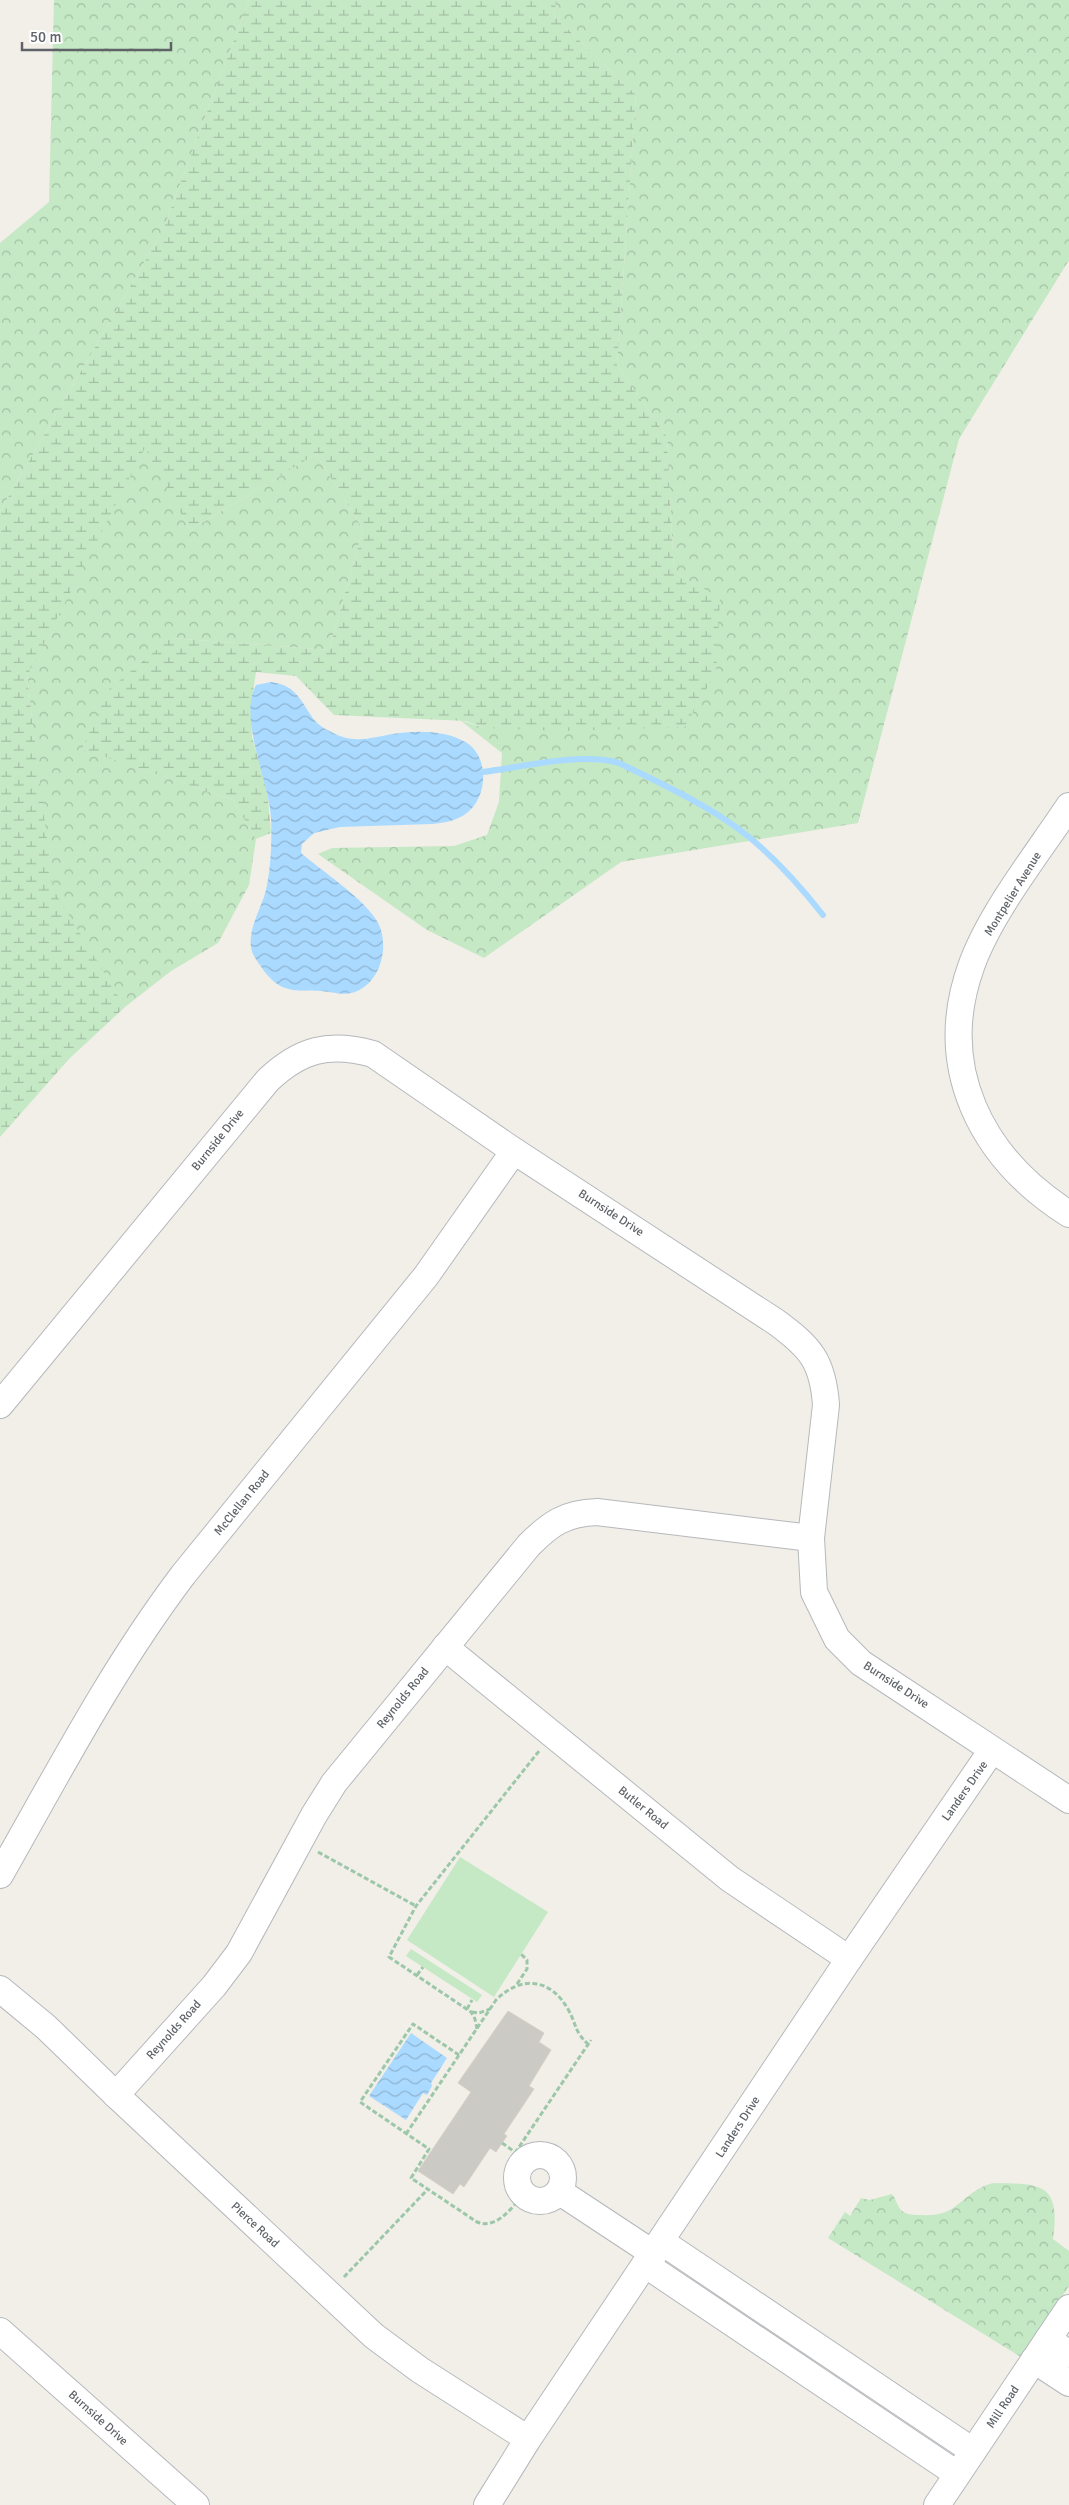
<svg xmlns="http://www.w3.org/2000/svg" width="1069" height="2505" viewBox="0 0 1069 2505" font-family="Signika,sans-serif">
	<defs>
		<pattern id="forest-crowns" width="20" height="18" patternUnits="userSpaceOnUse" patternTransform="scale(1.25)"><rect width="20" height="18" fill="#c5e8c5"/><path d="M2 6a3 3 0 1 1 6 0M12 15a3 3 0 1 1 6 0" fill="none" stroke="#a3c0a4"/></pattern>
		<pattern id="wetland-marsh" width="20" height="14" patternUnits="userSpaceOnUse" patternTransform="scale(1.25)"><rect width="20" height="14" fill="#c5e8c5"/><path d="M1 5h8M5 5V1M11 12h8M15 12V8" fill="none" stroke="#a3c0a4"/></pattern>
		<pattern id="water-waves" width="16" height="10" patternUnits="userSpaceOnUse" patternTransform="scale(1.25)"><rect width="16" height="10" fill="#aadaff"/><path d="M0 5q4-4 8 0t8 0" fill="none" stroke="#8eb4d2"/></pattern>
	</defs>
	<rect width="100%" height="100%" fill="#f1efe8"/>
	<!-- forest -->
	<g fill="url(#forest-crowns)">
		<path d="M54 0H249L163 230 0 511V243L49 202Z"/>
		<path d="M557 0H1069V260L959 439 858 823 621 862 484 958 427 930 318 854 332 848 454 846 487 835 499 802 502 753 460 720 484 728 719 598 674 572 667 437 617 365 636 95 553 15Z"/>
		<path d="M145 447 190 530 316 454 363 529 329 650 171 638 83 749 233 800 256 839 249 885 218 943 171 971 125 1007 52 889 27 675Z"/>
		<path d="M993 2183C1040 2184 1061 2182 1053 2239L1069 2251V2286L1021 2357 828 2238 845 2212 850 2216 861 2198 870 2200 892 2194C896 2199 897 2206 902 2211 907 2215 914 2215 921 2215 960 2218 960 2192 993 2183Z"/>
	</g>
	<!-- wetland -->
	<path fill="url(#wetland-marsh)" d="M249 0H557L553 15 636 95 617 365 667 437 674 572 720 598 716 672 685 727 564 731 484 728 466 721 334 715 296 676 256 672 251 706 252 737 267 787 271 833 256 839 233 800 82 749 108 690 171 638 329 650 363 529 316 454 190 530 145 448 27 676 53 889 125 1007 69 1059 0 1137V511L163 230Z"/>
	<!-- pitch -->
	<g fill="#c5e8c5">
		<path d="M460 1857 548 1912 494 1997 407 1940Z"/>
		<path d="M411 1949 482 1995 477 2002 406 1956Z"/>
	</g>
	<!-- water -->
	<g fill="url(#water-waves)">
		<path d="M271 682C296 686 299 698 312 717 318 726 330 732 340 736 357 743 376 737 392 734 415 730 447 730 467 743 490 758 488 800 464 815 455 821 443 823 432 824L340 827 314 833 302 844 301 853C322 871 360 896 375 918 391 940 383 982 355 992 344 996 332 992 321 991 295 990 282 994 264 971 260 965 255 959 252 952 246 931 261 910 266 890 271 867 272 842 271 818 269 780 238 719 256 685Z"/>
		<path d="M411 2033 447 2058 431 2083 432 2086 427 2095 423 2093 406 2120 369 2096Z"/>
	</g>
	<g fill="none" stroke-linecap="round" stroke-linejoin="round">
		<!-- stream -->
		<path stroke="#aadaff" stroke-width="6" d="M483 772C522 767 582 752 619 763 664 785 710 806 749 837 777 860 801 887 823 915"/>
	</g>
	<!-- building -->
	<path fill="#cccac5" stroke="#d6d1c6" d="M508 2011 544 2033 539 2042 551 2050 529 2086 534 2089 504 2134 507 2136 502 2143 496 2152 490 2148 464 2187 460 2184 453 2194 418 2171 471 2092 458 2083Z"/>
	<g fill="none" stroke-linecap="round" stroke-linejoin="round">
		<!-- minor casing -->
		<g stroke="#b5b8bc" stroke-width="28">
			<g id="minor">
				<path d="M1069 806C1038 853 991 912 972 964 934 1067 981 1158 1069 1214"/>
				<path d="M0 1405 268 1080C301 1049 329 1042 373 1054L514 1151 776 1322C810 1347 823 1361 826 1405L811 1538 814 1592 837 1639 861 1663 1069 1800"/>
				<path d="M445 1647 730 1879 849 1959"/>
				<path d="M0 1875C58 1773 112 1669 183 1575L426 1276 514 1151"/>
				<path d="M0 1989 46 2027 116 2095 374 2336 420 2370 528 2439"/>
				<path d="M116 2095 214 1986 239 1953 314 1815 334 1783 529 1545C550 1524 565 1513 597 1512L811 1538"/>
				<circle cx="540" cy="2178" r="23"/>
				<path d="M560 2192 654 2254"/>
				<path d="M662 2242 973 2451"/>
				<path d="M646 2265 957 2474"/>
				<path d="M0 2331 196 2505"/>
				<path d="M1048 2339 1069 2354"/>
				<path d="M1034 2360 1069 2383"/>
				<path d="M487 2505 528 2439 849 1959 992 1750"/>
				<path d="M937 2505 1069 2308"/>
			</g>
		</g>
		<!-- path -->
		<g stroke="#9cc7a9" stroke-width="3" stroke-dasharray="5 2.5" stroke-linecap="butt">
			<path d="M318 1852 416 1906"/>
			<path d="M417 1975 423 1967"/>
			<path d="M517 1984 527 1969V1960L521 1954"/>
			<path d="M467 2009 472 2000"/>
			<path d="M472 2012 479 2013 490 2009"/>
			<path d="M477 2029 475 2019 471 2012 389 1957 416 1906 539 1751"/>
			<path d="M459 2055 413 2024 360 2102 429 2149 411 2178 477 2222C497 2230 512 2207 524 2194"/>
			<path d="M406 2134 496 2000C522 1974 552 1979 569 2011 577 2026 574 2031 588 2044"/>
			<path d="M502 2143 525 2159"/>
			<path d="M515 2153 591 2040"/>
			<path d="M344 2277 428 2189"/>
		</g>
		<!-- minor -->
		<use href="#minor" stroke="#fff" stroke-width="26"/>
	</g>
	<g text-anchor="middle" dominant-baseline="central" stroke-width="4" stroke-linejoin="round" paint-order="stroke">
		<!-- street labels -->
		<g font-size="12" fill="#5f6368" stroke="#fff">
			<text transform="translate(1013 894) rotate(-58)">Montpelier Avenue</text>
			<text transform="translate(218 1140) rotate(-51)">Burnside Drive</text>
			<text transform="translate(611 1213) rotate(33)">Burnside Drive</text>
			<text transform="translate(242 1503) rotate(-51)">McClellan Road</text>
			<text transform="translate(896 1685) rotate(33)">Burnside Drive</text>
			<text transform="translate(403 1698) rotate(-51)">Reynolds Road</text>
			<text transform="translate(965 1791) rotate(-55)">Landers Drive</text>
			<text transform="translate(643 1808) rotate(39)">Butler Road</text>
			<text transform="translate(174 2030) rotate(-48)">Reynolds Road</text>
			<text transform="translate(738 2127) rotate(-57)">Landers Drive</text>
			<text transform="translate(255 2225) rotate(43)">Pierce Road</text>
			<text transform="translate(1003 2407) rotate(-56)">Mill Road</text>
			<text transform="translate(98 2418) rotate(42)">Burnside Drive</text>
		</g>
	</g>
	<!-- scale -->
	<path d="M22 42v8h149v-8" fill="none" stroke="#5f6368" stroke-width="2.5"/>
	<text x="30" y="42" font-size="15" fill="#5f6368" stroke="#ffffff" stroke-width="4" paint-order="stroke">50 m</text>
</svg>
